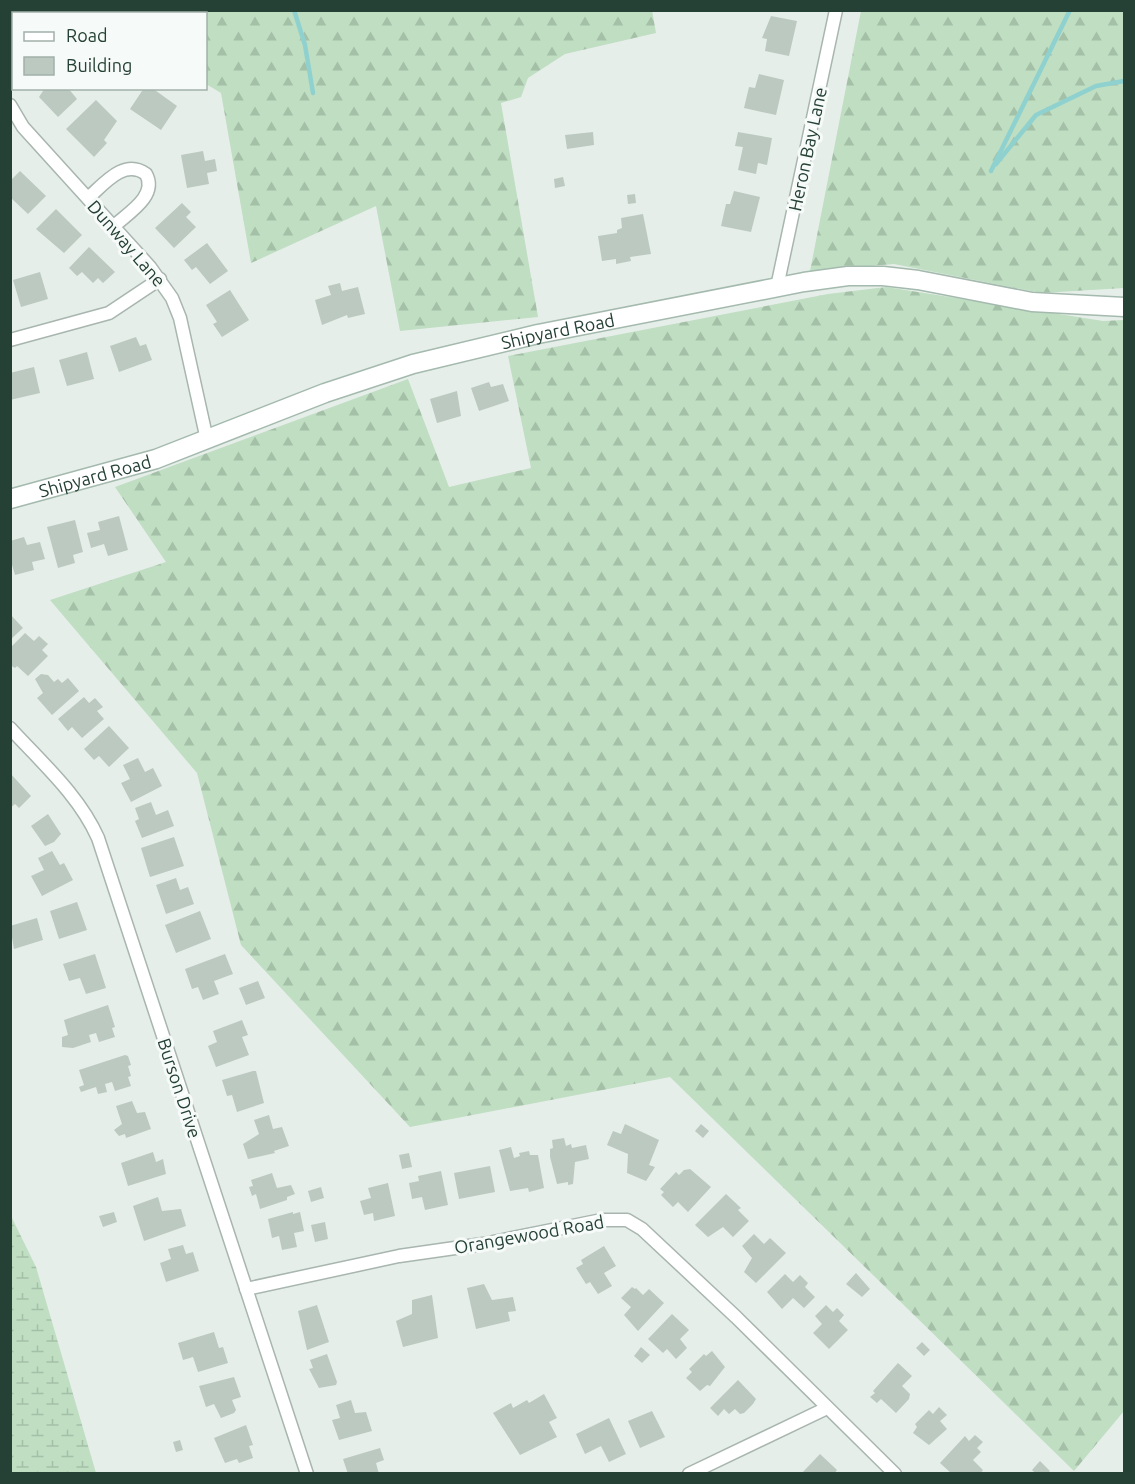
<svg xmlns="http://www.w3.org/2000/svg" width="1135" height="1484" viewBox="0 0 1135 1484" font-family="Ubuntu,sans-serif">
	<defs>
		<pattern id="forest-firs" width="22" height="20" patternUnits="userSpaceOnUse" patternTransform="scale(1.5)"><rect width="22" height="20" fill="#bfdec2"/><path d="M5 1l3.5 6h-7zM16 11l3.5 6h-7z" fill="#a4c0a7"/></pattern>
		<pattern id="wetland-marsh" width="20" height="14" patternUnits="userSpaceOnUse" patternTransform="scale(1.5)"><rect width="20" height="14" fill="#bfdec2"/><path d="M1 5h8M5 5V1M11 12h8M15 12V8" fill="none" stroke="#a4c0a7"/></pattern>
	</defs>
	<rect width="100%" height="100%" fill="#e6eee9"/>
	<!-- forest -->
	<g fill="url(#forest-firs)">
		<path d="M53 10H652L656 33 565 54 528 78 521 97 501 103 538 317 400 331 376 206 251 263 221 93 206 84V14L52 13Z"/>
		<path d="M861 11H1124V288L1041 293 894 264 810 271Z"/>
		<path d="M886 287 1103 321 1124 320V1411L1074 1471 670 1077 410 1127 241 945 197 773 50 600 166 562 115 487 408 379 449 487 531 468 508 356 828 294Z"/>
	</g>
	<!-- wetland -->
	<path fill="url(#wetland-marsh)" d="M11 1216 36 1267 96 1473H11Z"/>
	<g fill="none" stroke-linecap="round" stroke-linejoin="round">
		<!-- stream -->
		<g stroke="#8fd1cf" stroke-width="4.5">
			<path d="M294 10 305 45 313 93"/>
			<path d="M996 164 1036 115 1096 86 1124 81"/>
			<path d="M991 171 1070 10"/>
		</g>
	</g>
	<!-- building -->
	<g fill="#bbc9c1">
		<path d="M771 16 797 21 789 56 765 51 767 39 762 38Z"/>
		<path d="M759 74 784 80 776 115 744 108 749 87 755 88Z"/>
		<path d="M45 88H68L77 99 58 117 39 97Z"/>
		<path d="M144 88H152L177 106 161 130 130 109Z"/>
		<path d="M96 100 117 121 104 140 107 143 94 157 66 129Z"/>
		<path d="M593 132 594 145 567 149 565 135Z"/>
		<path d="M738 132 772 138 767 165 758 163 756 174 738 170 743 147 735 146Z"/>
		<path d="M203 151 205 161 215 159 217 171 207 173 209 184 187 188 181 155Z"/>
		<path d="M20 171 46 196 28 214 10 197V181Z"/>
		<path d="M563 177 565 186 555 188 554 179Z"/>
		<path d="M734 191 760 197 751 232 721 226 726 204H730Z"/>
		<path d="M635 194 636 203 628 204 627 195Z"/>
		<path d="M182 203 191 212 186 217 196 227 174 248 155 228Z"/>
		<path d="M56 209 82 235 64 253 36 229Z"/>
		<path d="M643 214 651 254 630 257 631 261 616 264V259L602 261 598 236 617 233V230L622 228 621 218Z"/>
		<path d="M207 243 228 271 210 284 196 267 192 270 184 260Z"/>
		<path d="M89 247 115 272 103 283 98 278 93 283 82 272 77 276 69 268Z"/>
		<path d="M40 272 48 299 21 307 13 280Z"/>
		<path d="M340 283 342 291 358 287 365 314 348 318 347 315 322 325 315 300 331 295 328 286Z"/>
		<path d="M230 290 249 320 222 337 213 324 217 322 206 305Z"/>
		<path d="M136 337 140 346 146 344 152 360 119 372 110 346Z"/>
		<path d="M87 352 94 379 67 386 59 360Z"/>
		<path d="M34 367 40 393 10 400V373Z"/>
		<path d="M489 382 491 387 503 384 509 401 479 411 471 388Z"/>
		<path d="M457 391 461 416 437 423 430 399Z"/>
		<path d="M119 516 128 550 108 556 104 544 91 548 87 533 100 530 98 522Z"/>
		<path d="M75 520 83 552 73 555 75 563 58 568 47 527Z"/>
		<path d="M24 537 27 545 40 542 45 559 32 562 34 570 15 575 10 558V541Z"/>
		<path d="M10 614 23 628 10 640Z"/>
		<path d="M25 633 34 641 39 636 48 644 42 650 48 656 28 676 17 666 15 668 10 665V648Z"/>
		<path d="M41 674 48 675 54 682 58 679 62 683 68 678 79 691 52 715 37 698 43 693 35 679Z"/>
		<path d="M84 697 89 703 95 698 103 707 97 711 104 719 82 738 72 727 68 731 58 719Z"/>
		<path d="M109 726 129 748 109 767 99 756 94 760 84 749Z"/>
		<path d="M138 758 145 772 153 768 162 786 131 802 121 783 130 779 123 765Z"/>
		<path d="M10 773 31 796 19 808 15 804 10 808Z"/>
		<path d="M151 802 156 815 168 810 174 826 142 838 135 821 139 819 135 808Z"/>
		<path d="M48 814 61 834 54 842 45 846 31 826Z"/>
		<path d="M174 837 184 866 150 877 141 848Z"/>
		<path d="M52 851 60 865 64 863 73 880 42 896 31 876 44 870 38 858Z"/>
		<path d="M176 878 180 890 188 887 194 904 166 914 156 885Z"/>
		<path d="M77 902 87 930 59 939 50 911Z"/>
		<path d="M200 911 211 939 176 953 165 925Z"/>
		<path d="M37 918 43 940 14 949 10 926Z"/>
		<path d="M95 954 106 988 86 994 80 978 69 981 63 964Z"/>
		<path d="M225 954 233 974 214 981 219 994 203 1000 198 987 192 989 185 969Z"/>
		<path d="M258 981 265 998 246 1005 239 988Z"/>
		<path d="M108 1005 115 1027 112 1028 115 1037 99 1042 96 1033 89 1035 91 1042 73 1048 62 1047V1037L68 1035 64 1020Z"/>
		<path d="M242 1020 248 1035 242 1037 249 1055 216 1067 208 1046 217 1042 213 1031Z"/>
		<path d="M125 1055 128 1056 131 1065 128 1066 131 1076 128 1077 131 1086 115 1091 112 1082 105 1084 107 1092 98 1094 96 1087 81 1092 79 1087 84 1085 79 1070Z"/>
		<path d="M253 1071H256L264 1103 237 1112 232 1095 227 1096 222 1080Z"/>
		<path d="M132 1101 137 1113 145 1112 151 1129 126 1138 125 1134 119 1136 114 1130 122 1124 116 1106Z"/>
		<path d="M269 1115 273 1129 282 1127 289 1146 274 1151 275 1153 248 1159 243 1144 259 1134 254 1120Z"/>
		<path d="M625 1124 659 1140 649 1165 655 1167 646 1181 627 1173 628 1154 607 1145 613 1131 621 1134Z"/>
		<path d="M701 1124 709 1131 703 1138 695 1131Z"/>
		<path d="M564 1138 566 1146 571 1144 572 1148 586 1145 589 1159 575 1162 573 1184 568 1185V1182L557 1184 550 1157V1149L553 1148 552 1140Z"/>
		<path d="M511 1147 514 1158 520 1156 519 1153 529 1151 530 1155H538L544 1188 529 1192 528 1188 510 1191 499 1150Z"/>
		<path d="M153 1152 156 1162 163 1159 166 1174 128 1186 121 1163Z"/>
		<path d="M409 1153 412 1167 402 1169 399 1155Z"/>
		<path d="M490 1166 495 1192 459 1199 454 1173Z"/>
		<path d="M690 1169 711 1187 688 1212 678 1202 673 1207 661 1195 664 1192 660 1189 676 1172 679 1175 684 1170Z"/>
		<path d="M441 1171 448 1205 425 1210 422 1197 412 1199 409 1183 419 1181 418 1176Z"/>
		<path d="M272 1173 277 1188 291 1185 295 1194 287 1197V1200L260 1209 256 1194 252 1196 249 1187 253 1186 251 1180Z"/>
		<path d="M388 1183 395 1216 374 1221 373 1213 364 1215 360 1201 371 1198 368 1188Z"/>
		<path d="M321 1187 324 1198 311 1202 308 1191Z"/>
		<path d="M726 1194 741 1208 738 1210 749 1221 733 1237 723 1227 708 1237 695 1225Z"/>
		<path d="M158 1197 162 1211 181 1209 186 1226 144 1241 133 1206Z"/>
		<path d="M114 1212 117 1222 103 1227 99 1216Z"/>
		<path d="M293 1212V1214L300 1212 304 1231 294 1233 297 1247 282 1250 279 1236 272 1238 268 1219Z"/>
		<path d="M325 1222 328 1239 315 1242 311 1225Z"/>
		<path d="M754 1234 764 1244 770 1238 786 1253 756 1283 744 1272 752 1258 742 1246Z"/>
		<path d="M183 1245 186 1254 193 1252 199 1271 166 1282 160 1263 171 1259 168 1249Z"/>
		<path d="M604 1246 616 1266 604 1273 612 1286 598 1294 590 1282 586 1284 576 1268 583 1264 581 1260Z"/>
		<path d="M856 1273 870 1289 862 1297 846 1284Z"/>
		<path d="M785 1274 793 1282 800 1275 808 1283 805 1287 815 1297 804 1308 793 1298 782 1309 767 1292Z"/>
		<path d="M484 1284 492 1300 513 1297 516 1311 508 1312 510 1321 476 1329 467 1288Z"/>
		<path d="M632 1287 635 1289 636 1288 643 1295 649 1289 664 1303 638 1331 624 1315 631 1307 621 1298Z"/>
		<path d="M432 1295 438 1338 403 1347 396 1321 412 1314V1300Z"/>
		<path d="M317 1305 329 1342 307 1350 298 1311Z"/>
		<path d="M826 1305 833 1312 837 1308 844 1315 839 1321 848 1330 829 1349 813 1333 822 1324 815 1316Z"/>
		<path d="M672 1314 689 1330 680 1339 687 1348 676 1359 667 1349 663 1353 648 1339Z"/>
		<path d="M214 1332 219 1348 223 1347 228 1363 198 1372 193 1357 183 1360 178 1343Z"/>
		<path d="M922 1342 930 1350 924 1356 916 1348Z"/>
		<path d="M641 1347 650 1355 642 1363 634 1356Z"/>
		<path d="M712 1351 725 1367 710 1386 707 1385 700 1391 686 1378 692 1372 689 1369 704 1354 706 1356Z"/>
		<path d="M327 1354 337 1382 336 1385 319 1388 309 1369 313 1368 310 1360Z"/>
		<path d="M898 1363 912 1376 902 1386 910 1394 909 1399 896 1413 881 1399 877 1403 870 1397 875 1393 873 1391Z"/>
		<path d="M234 1377 241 1397 232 1400 236 1410 234 1413 221 1418 214 1404 206 1407 199 1386Z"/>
		<path d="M738 1380 756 1399 753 1404 744 1413 740 1414 735 1409 729 1414 724 1409 718 1416 710 1408Z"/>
		<path d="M544 1394 557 1418 549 1422 557 1437 520 1455 493 1413 511 1403 513 1408 527 1400 529 1403Z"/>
		<path d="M351 1400 355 1413 366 1412 372 1431 339 1440 332 1420 340 1418 336 1405Z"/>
		<path d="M939 1407 947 1415 940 1421 947 1429 929 1445 913 1433 917 1427 915 1424 929 1410 933 1414Z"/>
		<path d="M652 1411 665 1437 640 1448 628 1421Z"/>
		<path d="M609 1418 626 1454 609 1462 601 1446 585 1454 576 1434Z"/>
		<path d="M246 1425 253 1445 249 1446 253 1458 239 1463 237 1459 225 1463 214 1438Z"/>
		<path d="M975 1435 983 1442 977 1448 981 1452 973 1460 983 1470 980 1474H952L940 1463 965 1436 969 1441Z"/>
		<path d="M180 1440 183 1450 176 1452 173 1442Z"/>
		<path d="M380 1448 384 1460 376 1463 379 1474H348L343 1459Z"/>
		<path d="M820 1454 837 1470 834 1474H801Z"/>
		<path d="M1040 1461 1050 1471 1047 1474H1036L1032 1470Z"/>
	</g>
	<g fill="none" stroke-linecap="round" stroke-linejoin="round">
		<!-- street casing -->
		<g stroke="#a8b6af" stroke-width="15">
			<g id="street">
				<path d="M19 10 23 13"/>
				<path d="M10 42 14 35"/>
				<path d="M10 105 23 127 150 267 172 298 180 318 207 440"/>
				<path d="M88 198C104 184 124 158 146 174 158 196 128 213 114 226"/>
				<path d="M777 287 836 10"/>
				<path d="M10 340 109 313 160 279"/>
				<path d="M10 728C41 762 79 795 98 838L307 1474"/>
				<path d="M246 1289 399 1256 483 1244 602 1220H627L642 1229 736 1317 895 1474"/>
				<path d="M689 1474 827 1408"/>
			</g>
		</g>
		<!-- secondary casing -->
		<g stroke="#a4baae" stroke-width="21">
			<g id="secondary">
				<path id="s1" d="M10 499 156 459 325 393 413 364 538 334 804 282 848 276H883L918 280 1032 302 1124 307"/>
			</g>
		</g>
		<!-- street -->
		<use href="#street" stroke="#fff" stroke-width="12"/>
		<!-- secondary -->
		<use href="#secondary" stroke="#fff" stroke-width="18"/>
	</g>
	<g text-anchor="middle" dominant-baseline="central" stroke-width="6" stroke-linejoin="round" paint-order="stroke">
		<!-- street labels -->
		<g font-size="18" fill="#254034" stroke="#f6faf8">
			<text transform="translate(807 149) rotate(-78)">Heron Bay Lane</text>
			<text transform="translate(127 243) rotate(49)">Dunway Lane</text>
			<text stroke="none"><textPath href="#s1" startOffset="574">Shipyard Road</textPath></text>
			<text stroke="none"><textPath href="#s1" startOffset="88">Shipyard Road</textPath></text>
			<text transform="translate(180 1088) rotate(72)">Burson Drive</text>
			<text transform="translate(529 1234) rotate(-10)">Orangewood Road</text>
		</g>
	</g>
	<!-- border -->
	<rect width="1135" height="1484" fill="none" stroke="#254034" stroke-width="24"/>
	<!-- legend -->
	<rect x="12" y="12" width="195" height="78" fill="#f6faf8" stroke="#a2b0aa" stroke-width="1.5"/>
	<rect x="24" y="32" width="30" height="9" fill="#ffffff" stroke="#a2b0aa" stroke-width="1.5"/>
	<text x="66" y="42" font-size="18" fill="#254034">Road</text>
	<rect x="24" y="57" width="30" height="18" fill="#bbc9c1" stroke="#a2b0aa" stroke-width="1.5"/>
	<text x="66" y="72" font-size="18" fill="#254034">Building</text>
</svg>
